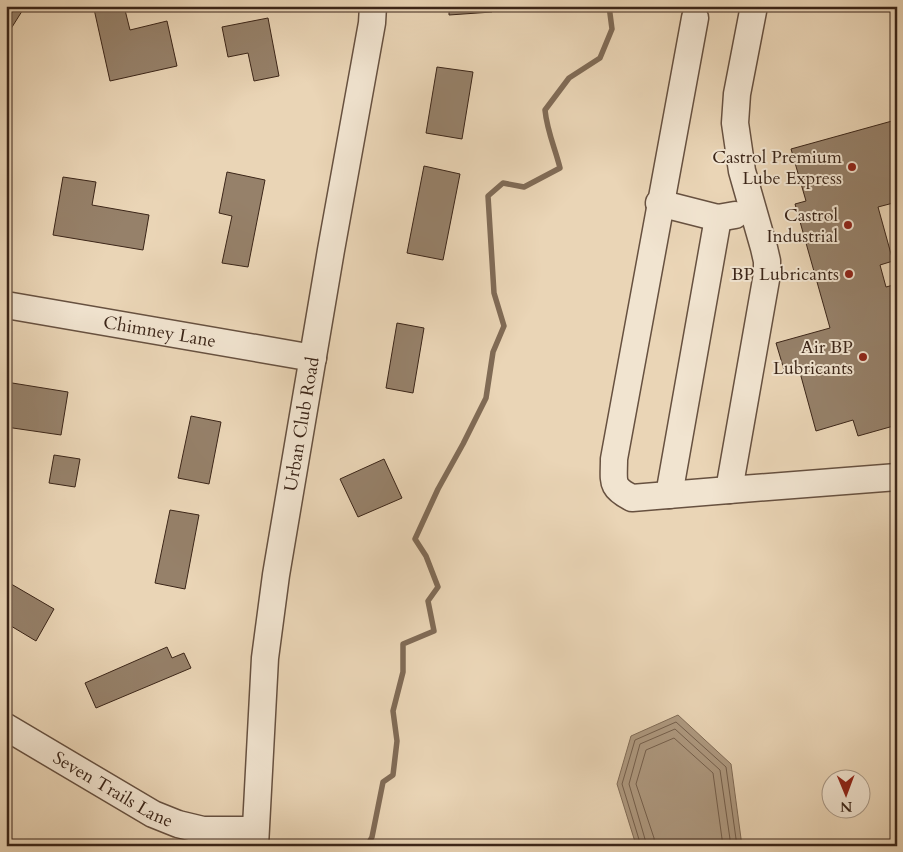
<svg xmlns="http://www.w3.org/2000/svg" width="903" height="852" viewBox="0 0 903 852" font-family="Cardo,serif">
	<rect width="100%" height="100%" fill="#ead5b6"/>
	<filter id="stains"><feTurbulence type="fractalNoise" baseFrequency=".004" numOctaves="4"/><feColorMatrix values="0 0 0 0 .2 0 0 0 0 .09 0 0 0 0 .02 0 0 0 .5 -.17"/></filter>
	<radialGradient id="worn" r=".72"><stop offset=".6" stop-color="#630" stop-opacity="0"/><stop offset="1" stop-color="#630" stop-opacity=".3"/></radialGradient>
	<!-- water -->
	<path fill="#ae9980" stroke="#806b56" d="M678 715 731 764 742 846 636 845 617 784 631 736Z"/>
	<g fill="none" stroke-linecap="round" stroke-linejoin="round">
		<!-- shore -->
		<g stroke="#745f4c" stroke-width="1">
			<path d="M641 846 622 784 635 740 676 722 726 767 737 846"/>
			<path d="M647 846 629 784 640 744 675 729 720 770 731 846"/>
			<path d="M655 846 654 838 636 784 646 750 674 738 713 773 723 846"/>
		</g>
		<!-- stream -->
		<path stroke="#806b56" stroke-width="5.5" d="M367 846 372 837 383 782 393 775 397 741 393 711 403 672V644L434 631 428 601 438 587 426 556 415 539 438 489 463 444 486 398 493 352 504 326 494 293 488 196 503 183 524 187 560 168C555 148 547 131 545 110L569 78 600 58 612 29 609 6"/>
	</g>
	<!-- building -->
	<g fill="#96816a" stroke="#3b2518">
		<path d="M6 6H20L24 8 7 35Z"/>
		<path d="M105 6H124L130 30 167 21 177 66 110 81 94 9Z"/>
		<path d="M449 6H492V12L449 15Z"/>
		<path d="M268 18 279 76 254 81 248 53 228 57 222 27Z"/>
		<path d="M437 67 473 72 462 139 426 133Z"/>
		<path d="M892 121 897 136V171L894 172 897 182V202L878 207 893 261 880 265 886 287 897 284V425L858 436 853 420 816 431 799 369 785 373 776 343 830 328 795 204 806 201 791 149Z"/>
		<path d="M424 166 460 174 443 260 407 253Z"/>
		<path d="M227 172 265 180 248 267 222 263 232 216 219 213Z"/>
		<path d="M63 177 96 182 92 205 149 215 143 250 53 235Z"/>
		<path d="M397 323 424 328 413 393 386 388Z"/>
		<path d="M6 382 68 392 61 435 6 427Z"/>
		<path d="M191 416 221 422 209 484 178 478Z"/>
		<path d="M54 455 80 459 75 487 49 483Z"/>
		<path d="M384 459 402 498 358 517 340 479Z"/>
		<path d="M170 510 199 515 185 589 155 583Z"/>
		<path d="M6 581 54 609 36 641 6 623Z"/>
		<path d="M167 647 172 658 184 653 191 668 96 708 85 683Z"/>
		<path d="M6 837 21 846H6Z"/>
	</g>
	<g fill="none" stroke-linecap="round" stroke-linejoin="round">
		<!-- minor casing -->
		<g stroke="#675140" stroke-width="29">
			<g id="minor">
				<path d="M754 6 737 94 735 123 742 171 764 248 767 261V274L729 490 897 477"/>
				<path d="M695 18 614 459C614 482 610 487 632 498L729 490"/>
				<path d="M659 203 718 218 735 215"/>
				<path id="s1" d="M6 305 313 358"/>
				<path d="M669 495 718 218"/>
				<path id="s2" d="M6 727 153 814 178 824 203 830H255"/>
				<path id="s3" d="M255 846 265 658 276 575 331 250 372 23 373 6"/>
			</g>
		</g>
		<!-- minor -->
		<use href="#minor" stroke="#f1e4d0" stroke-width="26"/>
	</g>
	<!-- markers -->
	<g fill="#8f2418" stroke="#f1e4d0" stroke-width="2">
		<circle cx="852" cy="167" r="5"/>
		<circle cx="848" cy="225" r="5"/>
		<circle cx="849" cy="274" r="5"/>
		<circle cx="863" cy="357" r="5"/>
	</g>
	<g text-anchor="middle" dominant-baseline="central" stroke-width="4" stroke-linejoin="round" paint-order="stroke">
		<!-- poi labels -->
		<g font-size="18" fill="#3b2518" stroke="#f1e4d0" text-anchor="end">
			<text x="842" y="157">Castrol Premium<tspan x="842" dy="21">Lube Express</tspan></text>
			<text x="838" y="215">Castrol<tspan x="838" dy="21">Industrial</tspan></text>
			<text x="839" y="274">BP Lubricants</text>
			<text x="853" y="347">Air BP<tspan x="853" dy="21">Lubricants</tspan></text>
		</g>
		<!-- street labels -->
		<g font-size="18" fill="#3b2518" stroke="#f1e4d0">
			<text stroke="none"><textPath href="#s1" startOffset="156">Chimney Lane</textPath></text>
			<text stroke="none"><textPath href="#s3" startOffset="425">Urban Club Road</textPath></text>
			<text stroke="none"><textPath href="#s2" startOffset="124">Seven Trails Lane</textPath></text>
		</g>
	</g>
	<!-- margin -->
	<rect width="903" height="852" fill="none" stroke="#ead5b6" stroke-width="25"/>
	<rect x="8" y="8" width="888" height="837" fill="none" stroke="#3b2518" stroke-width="2.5"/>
	<rect x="12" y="12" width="878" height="827" fill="none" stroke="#3b2518"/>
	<!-- north arrow -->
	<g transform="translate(846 794) rotate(179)"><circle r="24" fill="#f1e4d0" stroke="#a89886"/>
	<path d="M0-4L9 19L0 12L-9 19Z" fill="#8f2418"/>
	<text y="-8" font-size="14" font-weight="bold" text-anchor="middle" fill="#3b2518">N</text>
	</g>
	<rect width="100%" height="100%" filter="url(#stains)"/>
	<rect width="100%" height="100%" fill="url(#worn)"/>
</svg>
